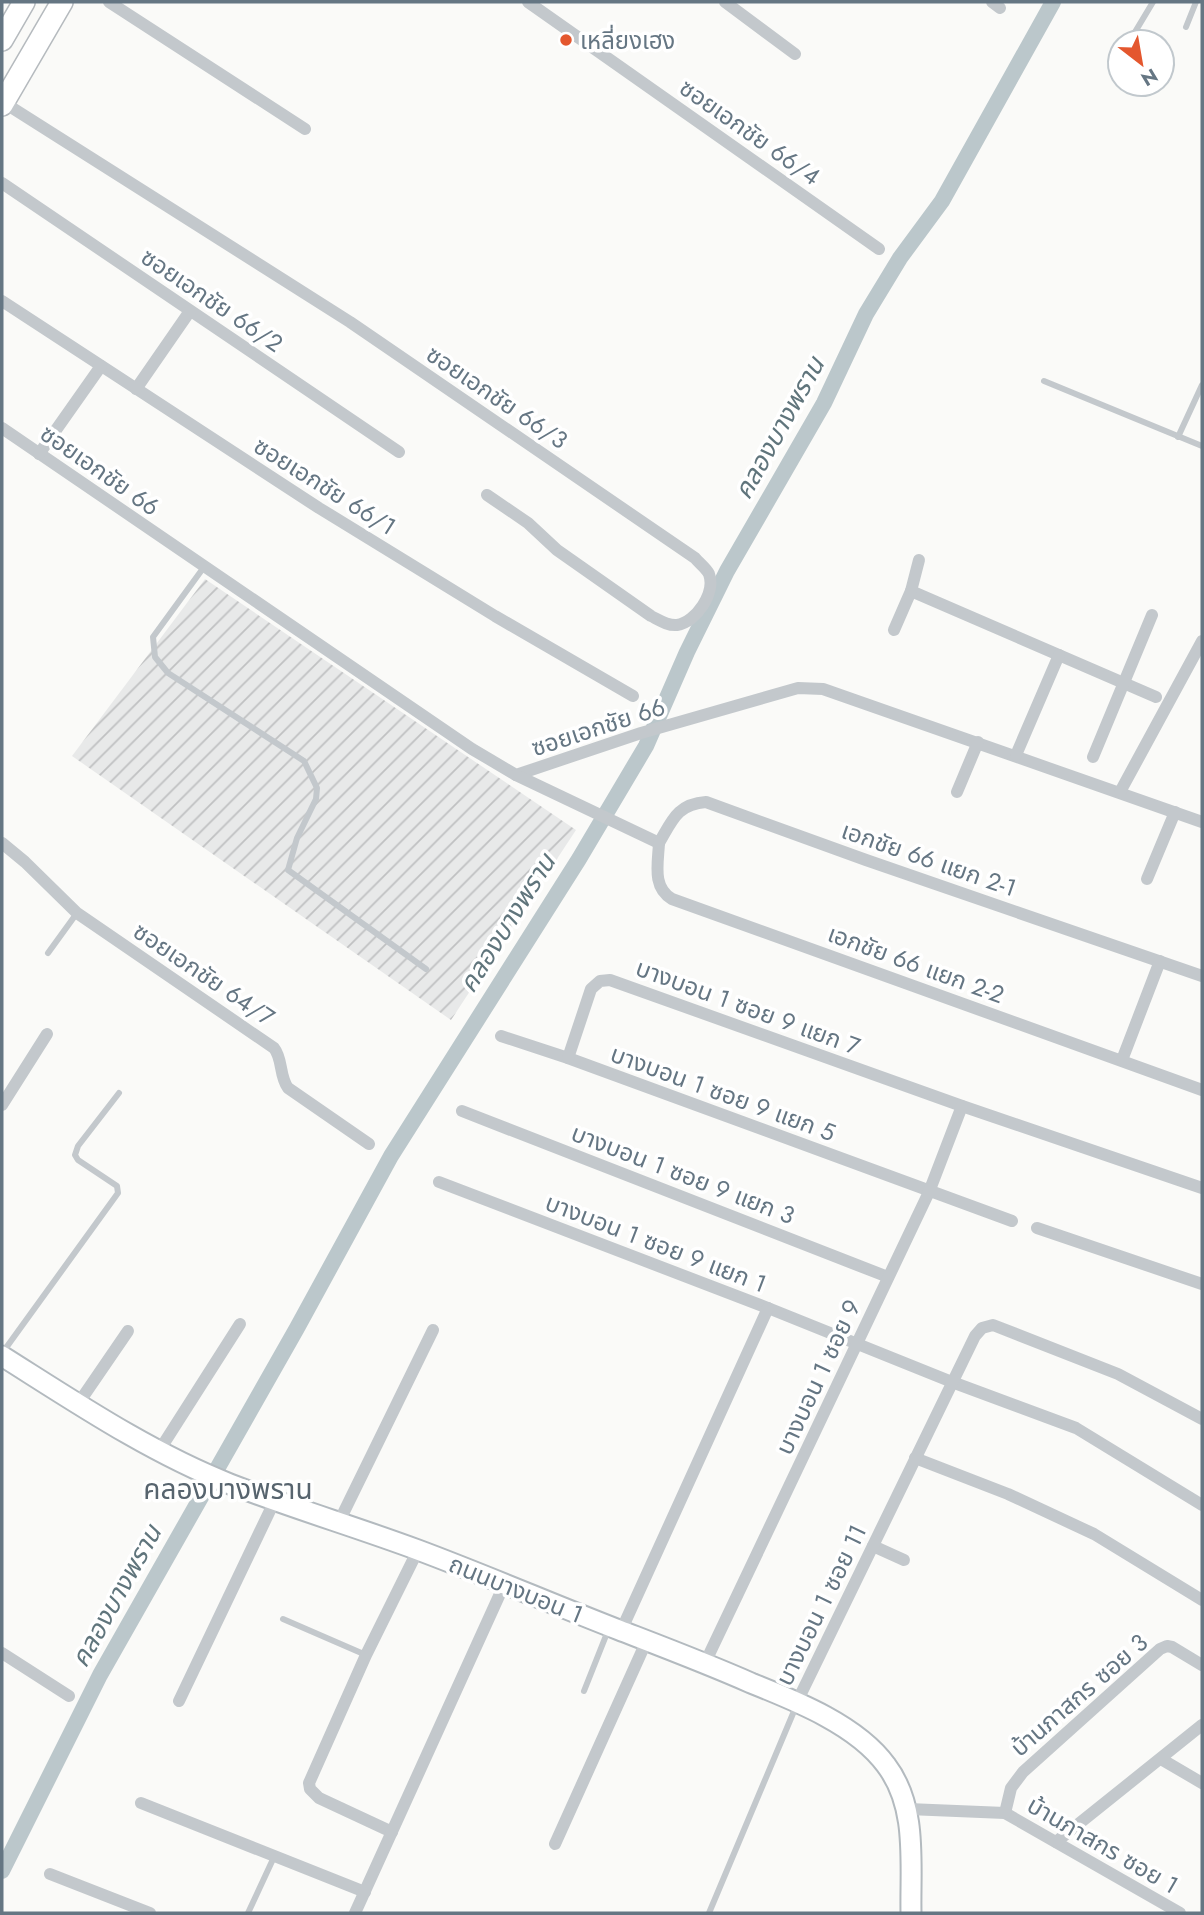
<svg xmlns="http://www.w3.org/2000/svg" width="1204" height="1915" viewBox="0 0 1204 1915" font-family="Jost,'Noto Sans Thai',sans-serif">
	<defs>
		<pattern id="industrial-furrows" width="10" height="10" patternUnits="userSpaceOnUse" patternTransform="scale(1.75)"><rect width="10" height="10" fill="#e8e9e9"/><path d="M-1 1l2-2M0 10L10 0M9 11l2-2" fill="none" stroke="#c0c1c2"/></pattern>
	</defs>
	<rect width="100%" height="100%" fill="#fafaf8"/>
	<!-- industrial -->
	<path fill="url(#industrial-furrows)" d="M205 579 576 830 451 1020 72 756Z"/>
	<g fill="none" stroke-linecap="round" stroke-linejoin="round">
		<!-- canal -->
		<path stroke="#bbc7cb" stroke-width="16" d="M2 1871 100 1675 297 1328 391 1156 579 859 646 746 687 652 727 571 824 403 866 314 900 258 942 201 1053 2"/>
		<!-- secondary casing -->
		<g stroke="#b3babf" stroke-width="23">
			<path id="secondary" d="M2 1356C75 1402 149 1452 230 1484 292 1508 356 1527 418 1550 485 1575 552 1604 619 1630 663 1647 708 1664 751 1683 796 1701 857 1725 886 1765 918 1807 910 1863 911 1913"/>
		</g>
		<!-- primary casing -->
		<g stroke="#b5babe" stroke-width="24">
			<g id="primary">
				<path d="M2 40 24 2"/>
				<path d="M2 105 62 2"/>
			</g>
		</g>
		<!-- lane -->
		<g stroke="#c3c8cc" stroke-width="6">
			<path d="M1186 27 1196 2"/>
			<path d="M1129 42 1153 2"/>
			<path d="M1044 381 1202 446"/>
			<path d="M1178 437 1202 385"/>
			<path d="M204 567 153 637 155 657 168 673 304 761 317 788 316 799 297 838 288 870 426 969"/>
			<path d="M48 953 77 913"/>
			<path d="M3 1352 118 1193 117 1186 78 1160 75 1155 78 1146 119 1093"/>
			<path d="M283 1619 366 1655"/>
			<path d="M584 1691 609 1628"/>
			<path d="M248 1913 274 1857"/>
			<path d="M709 1913 797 1704"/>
		</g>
		<!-- street -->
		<g stroke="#c3c8cc" stroke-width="12">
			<path d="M109 2 305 129"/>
			<path d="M528 2 879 249"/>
			<path d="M725 2 795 54"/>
			<path d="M992 2 1000 8"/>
			<path d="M3 102 350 322 695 558C699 563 706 568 709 574 716 593 696 622 677 625 668 626 659 620 651 616L557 550 528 523 487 495"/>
			<path d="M2 183 399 452"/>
			<path d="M2 301 319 508 495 616 633 696"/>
			<path d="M136 389 190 311"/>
			<path d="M2 428 472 749 516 775 641 733 798 688 823 689 1202 822"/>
			<path d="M39 454 101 366"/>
			<path d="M911 591 1156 697"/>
			<path d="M894 630 911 591 919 560"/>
			<path d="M1016 755 1059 655"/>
			<path d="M1093 757 1152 615"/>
			<path d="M516 775 659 843"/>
			<path d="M957 792 978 742"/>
			<path d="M1120 792 1202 641"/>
			<path d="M2 843 25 862 77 913 274 1048C283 1059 279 1076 288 1088L369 1144"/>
			<path d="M659 843C658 864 652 887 672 899L1202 1090"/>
			<path d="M659 843C672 821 677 804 706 802L866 860 1202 976"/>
			<path d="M1147 879 1175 812"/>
			<path d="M501 1036 568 1058 1012 1221"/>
			<path d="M568 1058 591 989 600 981 610 980 962 1106 1202 1188"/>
			<path d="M1122 1060 1160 961"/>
			<path d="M2 1105 47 1034"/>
			<path d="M462 1111 888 1277"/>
			<path d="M439 1182 768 1308 952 1382 1076 1428 1202 1505"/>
			<path d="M1037 1228 1202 1284"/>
			<path d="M78 1404 128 1331"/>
			<path d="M159 1451 240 1324"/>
			<path d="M915 1458 1008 1494 1094 1534 1202 1600"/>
			<path d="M338 1524 433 1330"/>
			<path d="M873 1546 904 1560"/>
			<path d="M621 1631 768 1308"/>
			<path d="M2 1653 69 1696"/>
			<path d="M705 1663 929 1192 962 1106"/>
			<path d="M179 1701 275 1500"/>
			<path d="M797 1702 975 1336 982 1328 993 1325 1118 1374 1202 1419"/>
			<path d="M1161 1759 1202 1783"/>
			<path d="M141 1803 365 1892"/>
			<path d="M908 1809 1005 1813 1180 1913"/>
			<path d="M1005 1813 1011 1788 1023 1772 1160 1649 1167 1646 1172 1647 1202 1665"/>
			<path d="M392 1832 319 1798 310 1789 309 1783 366 1655 418 1550"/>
			<path d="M1056 1842 1202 1725"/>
			<path d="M555 1844 647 1640"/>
			<path d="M50 1874 150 1913"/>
			<path d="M355 1913 504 1585"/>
		</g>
		<!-- secondary -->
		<use href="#secondary" stroke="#fff" stroke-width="19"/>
		<!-- primary -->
		<use href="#primary" stroke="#fff" stroke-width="21"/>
	</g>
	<!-- markers -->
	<circle fill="#e4572e" stroke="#fff" stroke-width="2.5" cx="566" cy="40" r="7"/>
	<g text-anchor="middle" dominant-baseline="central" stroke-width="7" stroke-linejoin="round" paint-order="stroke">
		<!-- poi labels -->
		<g font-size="24" fill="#657683" stroke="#fff" text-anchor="start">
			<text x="580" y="40">เหลี่ยงเฮง</text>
		</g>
		<!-- street labels -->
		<g font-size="24" fill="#657683" stroke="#fff">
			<text transform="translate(750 132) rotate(35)">ซอยเอกชัย 66/4</text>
			<text transform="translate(212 300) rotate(34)">ซอยเอกชัย 66/2</text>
			<text transform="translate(497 397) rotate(34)">ซอยเอกชัย 66/3</text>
			<text transform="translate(100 470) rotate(35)">ซอยเอกชัย 66</text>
			<text transform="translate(325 486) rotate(32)">ซอยเอกชัย 66/1</text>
			<text transform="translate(598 727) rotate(-18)">ซอยเอกชัย 66</text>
			<text transform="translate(929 859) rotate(19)">เอกชัย 66 แยก 2-1</text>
			<text transform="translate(916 964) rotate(20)">เอกชัย 66 แยก 2-2</text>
			<text transform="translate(204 974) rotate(34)">ซอยเอกชัย 64/7</text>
			<text transform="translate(748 1007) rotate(20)">บางบอน 1 ซอย 9 แยก 7</text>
			<text transform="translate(723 1093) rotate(20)">บางบอน 1 ซอย 9 แยก 5</text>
			<text transform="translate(683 1174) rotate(21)">บางบอน 1 ซอย 9 แยก 3</text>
			<text transform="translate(656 1243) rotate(21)">บางบอน 1 ซอย 9 แยก 1</text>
			<text transform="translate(818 1377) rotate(-65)">บางบอน 1 ซอย 9</text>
			<text transform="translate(516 1589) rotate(22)">ถนนบางบอน 1</text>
			<text transform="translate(821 1605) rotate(-64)">บางบอน 1 ซอย 11</text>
			<text transform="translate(1079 1695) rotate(-41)">บ้านภาสกร ซอย 3</text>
			<text transform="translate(1103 1845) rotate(30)">บ้านภาสกร ซอย 1</text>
		</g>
		<!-- water labels -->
		<g font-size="26" font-style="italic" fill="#60757c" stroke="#fff">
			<text transform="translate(779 428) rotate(-61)">คลองบางพราน</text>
			<text transform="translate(507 923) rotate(-58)">คลองบางพราน</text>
			<text transform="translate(116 1596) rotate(-61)">คลองบางพราน</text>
		</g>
		<!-- quarter labels -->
		<g font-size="28" fill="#57646e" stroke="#fff">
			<text x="228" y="1489">คลองบางพราน</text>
		</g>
	</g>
	<!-- border -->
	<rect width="1204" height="1915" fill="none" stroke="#657683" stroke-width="7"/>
	<!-- north arrow -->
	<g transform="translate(1141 63) rotate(149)"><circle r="33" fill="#ffffff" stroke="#c1c8cd" stroke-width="2"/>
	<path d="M0-5L12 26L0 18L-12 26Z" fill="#e4572e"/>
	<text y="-10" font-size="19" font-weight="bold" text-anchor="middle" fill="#657683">N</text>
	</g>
</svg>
